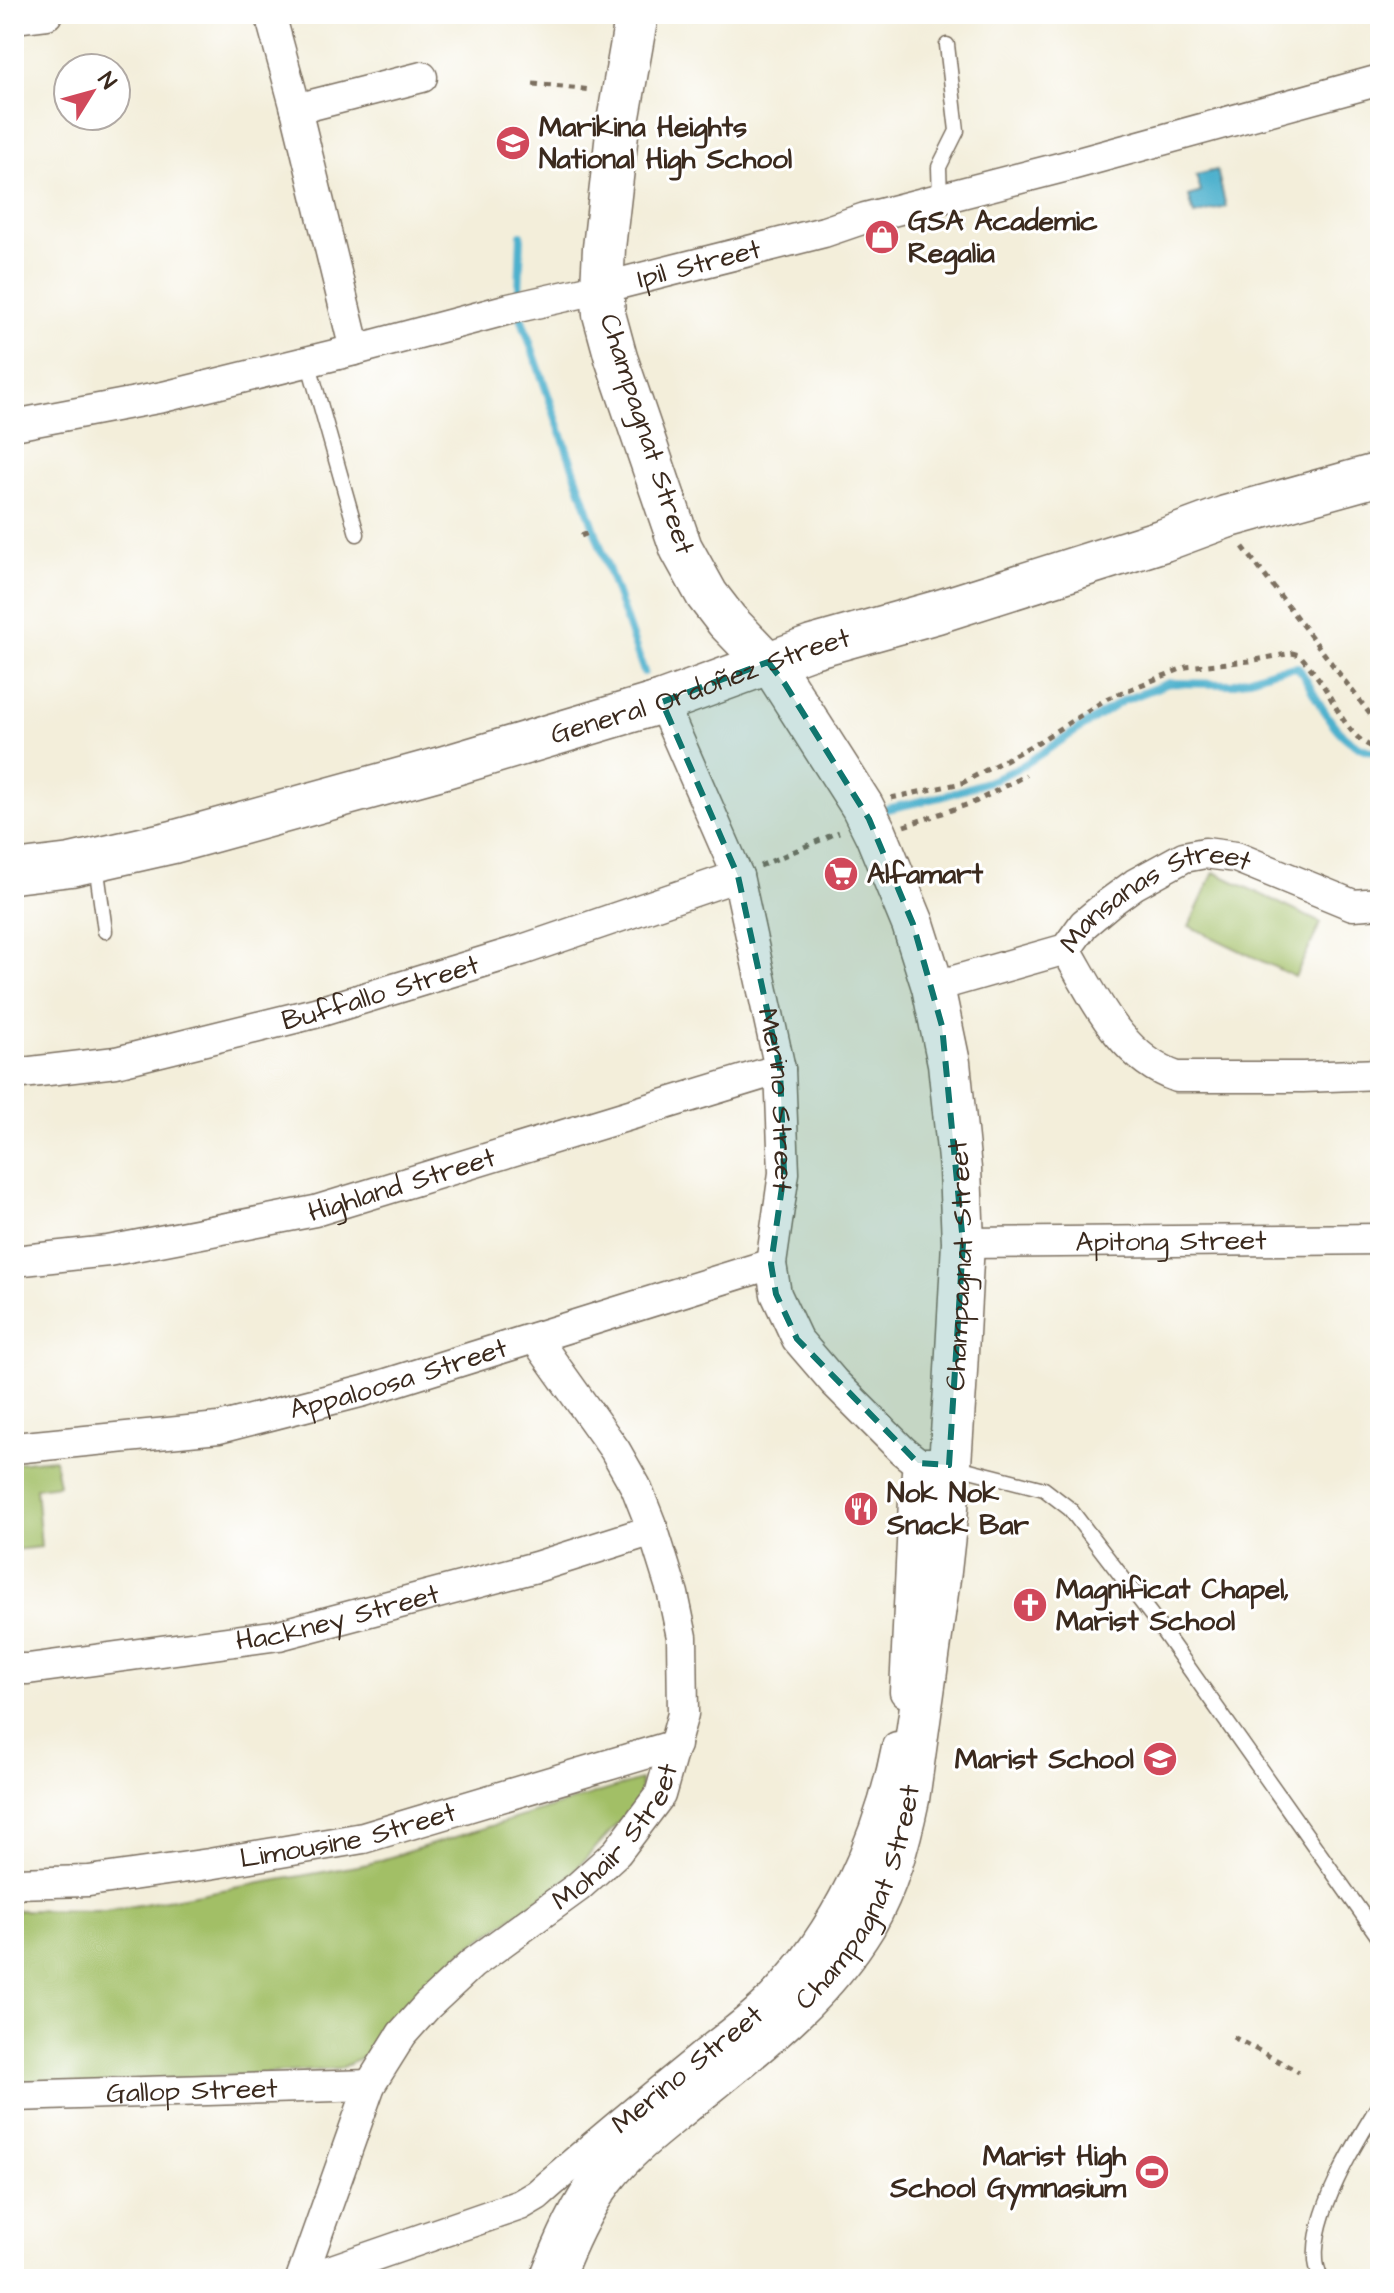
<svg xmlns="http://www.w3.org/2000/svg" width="1394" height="2293" viewBox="0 0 1394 2293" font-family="'Architects Daughter',sans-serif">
	<rect width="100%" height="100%" fill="#fff"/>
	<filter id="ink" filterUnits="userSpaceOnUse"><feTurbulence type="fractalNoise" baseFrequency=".0125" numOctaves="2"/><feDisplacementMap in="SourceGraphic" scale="16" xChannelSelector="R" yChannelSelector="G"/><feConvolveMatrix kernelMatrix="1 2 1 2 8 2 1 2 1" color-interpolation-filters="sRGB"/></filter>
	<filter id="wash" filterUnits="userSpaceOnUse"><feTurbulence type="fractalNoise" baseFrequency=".006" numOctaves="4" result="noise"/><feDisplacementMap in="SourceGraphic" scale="32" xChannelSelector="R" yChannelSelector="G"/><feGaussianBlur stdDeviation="1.8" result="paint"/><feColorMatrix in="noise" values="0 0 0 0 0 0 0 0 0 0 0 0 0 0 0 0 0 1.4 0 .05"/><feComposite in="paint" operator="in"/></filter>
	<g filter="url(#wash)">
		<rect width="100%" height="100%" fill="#f3eeda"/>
		<!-- green -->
		<g fill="#a2bf66" stroke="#6e7442" stroke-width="2">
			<path d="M1214 872 1321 923 1295 977 1189 926Z"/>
			<path d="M54 1459 59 1485 36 1488 41 1547 14 1550V1463Z"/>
			<path d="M640 1780 642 1797 567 1879 451 1960 375 2052 339 2069 14 2089V1910L105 1911 368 1864Z"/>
		</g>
		<!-- water -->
		<path fill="#4eb1cd" stroke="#446e76" stroke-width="2" d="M1217 170 1226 207 1194 215 1189 196 1201 192 1196 175Z"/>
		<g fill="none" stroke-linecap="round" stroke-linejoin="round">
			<!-- stream -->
			<g stroke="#4eb1cd" stroke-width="8">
				<path d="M519 293 521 235"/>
				<path d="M521 317 644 672"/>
				<path d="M887 809 944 796 995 779 1025 764 1122 701 1169 683 1232 684 1274 670 1298 667C1320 700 1335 748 1380 753"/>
			</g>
		</g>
	</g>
	<g filter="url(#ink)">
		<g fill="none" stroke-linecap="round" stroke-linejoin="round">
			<!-- lane casing -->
			<g stroke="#7b6f60" stroke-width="17">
				<g id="lane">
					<path d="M940 199 939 167 957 131 947 45"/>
					<path d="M308 361 357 534"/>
					<path d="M96 864 105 931"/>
					<path d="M954 1466 1044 1489 1070 1509 1152 1616 1380 1939"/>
					<path d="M1321 2279C1319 2273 1316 2266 1316 2260 1312 2213 1356 2142 1380 2103"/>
				</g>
			</g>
			<!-- street casing -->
			<g stroke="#7b6f60" stroke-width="33">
				<g id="street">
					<path d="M270 14 296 109 355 350"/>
					<path d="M14 18 47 14"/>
					<path d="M296 109 422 77"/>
					<path id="s1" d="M14 425 163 397 355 350 509 309 602 288 824 232 865 218 1071 165 1380 80"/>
					<path id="s2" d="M662 702 738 876 780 1069 784 1173 771 1264 776 1294 797 1339 834 1382 903 1451 918 1463H936"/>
					<path d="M1066 949C1094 997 1121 1058 1177 1077H1303L1380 1074"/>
					<path id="s3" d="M933 987 1066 949 1084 924 1109 903 1135 884 1184 857 1205 853 1236 857 1353 905 1380 903"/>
					<path id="s4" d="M14 1074 116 1062 315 1013 522 950 738 876"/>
					<path id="s5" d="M963 1243 1380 1239"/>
					<path id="s6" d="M14 1261 108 1251 315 1211 780 1069"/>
					<path id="s7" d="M14 1448 219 1428 364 1391 771 1264"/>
					<path id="s8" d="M14 1669H28L279 1635 536 1567 653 1530"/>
					<path d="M905 1692 914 1501 918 1463"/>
					<path id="s9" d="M14 1883 89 1881 209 1864 363 1838 675 1745"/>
					<path id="s10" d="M14 2096 370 2085"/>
					<path id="s11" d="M301 2279 370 2085 402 2034 427 2006 472 1964 578 1887 617 1852 660 1795 683 1714 682 1637 673 1594 653 1530 636 1487 615 1450 535 1338"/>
					<path id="s12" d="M306 2279 520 2205 537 2195C590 2148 645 2103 700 2058 723 2039 749 2021 770 2000 837 1931 879 1840 897 1747"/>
				</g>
			</g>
			<!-- secondary casing -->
			<g stroke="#7b6f60" stroke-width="45">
				<g id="secondary">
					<path id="s13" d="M14 872 71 865 173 842 445 767 662 702 812 647 937 612 1164 540 1226 517 1380 474"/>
					<path id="s14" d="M551 2279C565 2244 581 2207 604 2177 626 2148 657 2125 684 2103 749 2050 820 1998 865 1924 887 1886 899 1842 908 1799L940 1571 947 1508 955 1389 963 1243 960 1169 949 1063 933 987 913 924 876 834 862 806 777 673 727 621 707 595 681 548 616 358 604 314 602 288 604 248 619 116 637 14"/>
				</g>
			</g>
			<!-- path -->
			<g stroke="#7b6f60" stroke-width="5" stroke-dasharray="6 6" stroke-linecap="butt">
				<path d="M533 84 592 90"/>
				<path d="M581 536 591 532"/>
				<path d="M1243 547 1373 718"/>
				<path d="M891 798 962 783 1040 741 1108 698 1186 667 1250 661 1292 653 1300 655C1308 665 1316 674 1323 685 1337 707 1349 739 1375 748L1380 746"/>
				<path d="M904 826 975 802 1026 775"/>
				<path d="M760 866 839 832"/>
				<path d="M1233 2037 1299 2072"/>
			</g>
			<!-- lane -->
			<use href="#lane" stroke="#fff" stroke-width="14"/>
			<!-- street -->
			<use href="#street" stroke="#fff" stroke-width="30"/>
			<!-- secondary -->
			<use href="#secondary" stroke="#fff" stroke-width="42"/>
		</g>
	</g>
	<!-- marked area -->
	<path fill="#0f766e" fill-opacity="0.2" stroke="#0f766e" stroke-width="6" stroke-dasharray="16 10" stroke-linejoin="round" d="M768 662 785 684 869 819 913 924 942 1026 963 1243 949 1465 918 1463 797 1339 776 1294 771 1264 784 1173 780 1069 738 876 662 702Z"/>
	<!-- icons -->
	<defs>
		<g id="school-disc" transform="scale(1.8)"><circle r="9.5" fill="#d1495b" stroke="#fff"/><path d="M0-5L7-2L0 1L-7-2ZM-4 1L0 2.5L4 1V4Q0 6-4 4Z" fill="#fff"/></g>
		<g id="shop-disc" transform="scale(1.8)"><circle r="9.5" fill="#d1495b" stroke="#fff"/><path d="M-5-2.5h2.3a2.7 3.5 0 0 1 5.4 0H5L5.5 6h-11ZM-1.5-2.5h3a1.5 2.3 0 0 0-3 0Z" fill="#fff"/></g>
		<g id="supermarket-disc" transform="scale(1.8)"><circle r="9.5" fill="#d1495b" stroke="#fff"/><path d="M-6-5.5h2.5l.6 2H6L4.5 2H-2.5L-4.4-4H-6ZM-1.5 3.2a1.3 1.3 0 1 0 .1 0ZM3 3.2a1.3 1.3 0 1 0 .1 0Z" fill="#fff"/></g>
		<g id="restaurant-disc" transform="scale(1.8)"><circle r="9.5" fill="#d1495b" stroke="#fff"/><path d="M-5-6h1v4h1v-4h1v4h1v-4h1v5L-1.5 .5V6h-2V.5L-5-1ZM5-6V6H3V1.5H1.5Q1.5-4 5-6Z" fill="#fff"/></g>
		<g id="church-disc" transform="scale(1.8)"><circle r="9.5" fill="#d1495b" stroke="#fff"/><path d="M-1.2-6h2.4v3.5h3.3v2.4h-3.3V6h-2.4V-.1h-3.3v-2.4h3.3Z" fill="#fff"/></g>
		<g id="stadium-disc" transform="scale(1.8)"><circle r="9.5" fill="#d1495b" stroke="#fff"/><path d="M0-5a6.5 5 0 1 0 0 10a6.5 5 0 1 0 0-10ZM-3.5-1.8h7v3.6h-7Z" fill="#fff"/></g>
	</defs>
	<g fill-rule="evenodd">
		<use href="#school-disc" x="513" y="143"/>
		<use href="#shop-disc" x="882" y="237"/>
		<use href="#supermarket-disc" x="841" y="874"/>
		<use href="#restaurant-disc" x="861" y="1509"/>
		<use href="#church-disc" x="1030" y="1605"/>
		<use href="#school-disc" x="1160" y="1759"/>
		<use href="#stadium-disc" x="1152" y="2172"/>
	</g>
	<g text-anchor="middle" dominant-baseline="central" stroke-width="6" stroke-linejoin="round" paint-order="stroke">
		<!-- poi labels -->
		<g font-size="28" font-weight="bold" fill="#3b2a1e" stroke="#fff" text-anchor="start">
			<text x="539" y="127">Marikina Heights<tspan x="539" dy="32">National High School</tspan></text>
			<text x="908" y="221">GSA Academic<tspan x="908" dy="32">Regalia</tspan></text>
			<text x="867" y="874">Alfamart</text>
			<text x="887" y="1493">Nok Nok<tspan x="887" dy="32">Snack Bar</tspan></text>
			<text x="1056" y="1589">Magnificat Chapel,<tspan x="1056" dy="32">Marist School</tspan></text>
			<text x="1134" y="1759" text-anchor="end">Marist School</text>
			<text x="1126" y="2156" text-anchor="end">Marist High<tspan x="1126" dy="32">School Gymnasium</tspan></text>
		</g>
		<!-- street labels -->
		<g font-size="28" fill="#3b2a1e" stroke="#fff">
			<text stroke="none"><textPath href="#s1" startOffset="704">Ipil Street</textPath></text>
			<text transform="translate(647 434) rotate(72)">Champagnat Street</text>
			<text stroke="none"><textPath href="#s13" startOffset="712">General Ordoñez Street</textPath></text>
			<text stroke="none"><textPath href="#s3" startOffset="248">Mansanas Street</textPath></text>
			<text stroke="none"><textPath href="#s4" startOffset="376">Buffallo Street</textPath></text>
			<text stroke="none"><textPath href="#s2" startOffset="418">Merino Street</textPath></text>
			<text stroke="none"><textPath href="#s6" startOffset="396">Highland Street</textPath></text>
			<text stroke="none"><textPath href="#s5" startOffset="208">Apitong Street</textPath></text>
			<text stroke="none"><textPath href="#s14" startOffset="1150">Champagnat Street</textPath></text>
			<text stroke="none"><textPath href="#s7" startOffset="392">Appaloosa Street</textPath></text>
			<text stroke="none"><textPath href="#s8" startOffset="328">Hackney Street</textPath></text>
			<text stroke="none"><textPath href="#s11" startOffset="560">Mohair Street</textPath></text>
			<text stroke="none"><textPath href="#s9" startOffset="338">Limousine Street</textPath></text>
			<text stroke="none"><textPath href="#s14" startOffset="502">Champagnat Street</textPath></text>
			<text stroke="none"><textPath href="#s12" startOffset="442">Merino Street</textPath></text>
			<text stroke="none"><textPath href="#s10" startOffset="178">Gallop Street</textPath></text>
		</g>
	</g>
	<!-- margin -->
	<rect width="1394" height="2293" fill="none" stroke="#fff" stroke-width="48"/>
	<!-- north arrow -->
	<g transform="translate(92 92) rotate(53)"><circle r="38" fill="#ffffff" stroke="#b1aaa5" stroke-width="2"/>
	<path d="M0-6L14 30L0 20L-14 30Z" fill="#d1495b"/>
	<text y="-12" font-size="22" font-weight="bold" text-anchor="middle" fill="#3b2a1e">N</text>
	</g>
</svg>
